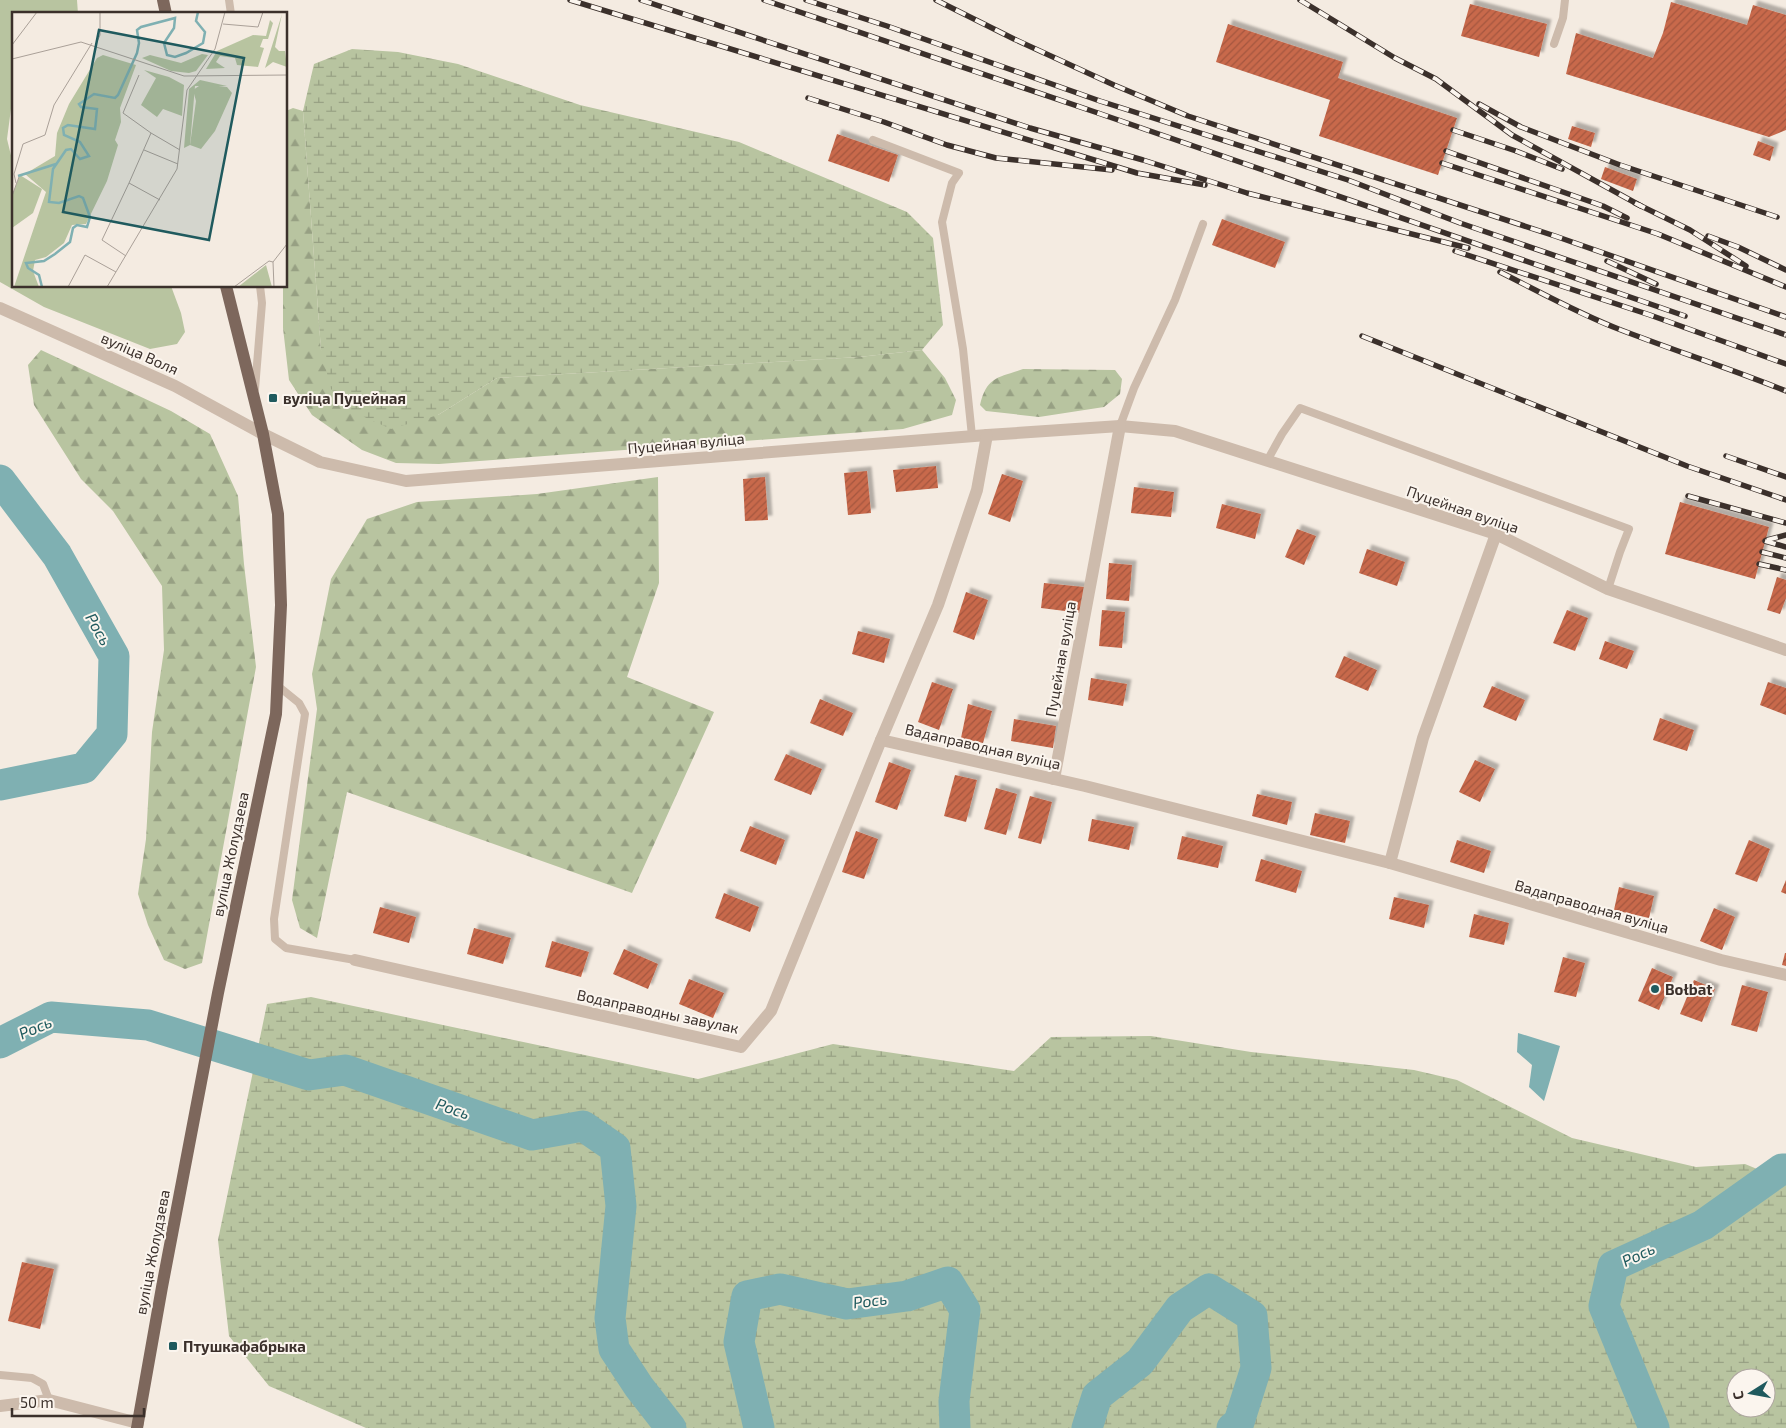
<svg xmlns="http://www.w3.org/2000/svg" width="1786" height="1428" viewBox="0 0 1786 1428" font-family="'Exo 2',sans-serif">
	<defs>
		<pattern id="forest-firs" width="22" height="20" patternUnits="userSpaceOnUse" patternTransform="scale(1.25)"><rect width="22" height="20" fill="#b8c4a0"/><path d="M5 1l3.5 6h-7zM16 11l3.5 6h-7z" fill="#97a083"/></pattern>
		<pattern id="wetland-marsh" width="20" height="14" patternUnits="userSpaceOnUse" patternTransform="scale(1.25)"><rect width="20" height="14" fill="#b8c4a0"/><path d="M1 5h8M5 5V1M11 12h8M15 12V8" fill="none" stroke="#97a083"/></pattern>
		<pattern id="building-hatch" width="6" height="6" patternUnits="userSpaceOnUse" patternTransform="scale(1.25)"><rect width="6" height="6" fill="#c8694b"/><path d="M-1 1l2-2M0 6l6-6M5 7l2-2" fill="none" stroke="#a4573f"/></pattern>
		<filter id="shadow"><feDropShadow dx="4.5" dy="-4.5" stdDeviation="1" flood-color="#0004"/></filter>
	</defs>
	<rect width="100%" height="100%" fill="#f4ebe1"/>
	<!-- green -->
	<path fill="#b8c4a0" d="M0 0H77L78 14H14V86L7 139 14 168V286H171L181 313 185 332 177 344 150 349 44 307 0 282Z"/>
	<!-- forest -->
	<g fill="url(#forest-firs)">
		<path d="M293 108 303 111 321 350 438 415 497 378 859 357 922 350 945 378 956 400 952 415 903 429 439 464 396 463 362 450 312 415 289 380 283 328V286H286V111Z"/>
		<path d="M41 350 171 411 210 434 238 496 244 564 256 667 202 963 185 969 164 960 148 925 138 894 146 839 152 732 164 650 162 586 113 511 81 479 34 405 28 365Z"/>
		<path d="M1023 369 1115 370 1122 379 1120 394 1104 407 1039 417 986 411 980 405C987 376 998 378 1023 369Z"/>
		<path d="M658 477 659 583 627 677 714 712 632 893 347 792 317 938 300 928 292 900 317 709 312 674 331 579 367 519 417 502 537 494Z"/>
	</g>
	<!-- wetland -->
	<g fill="url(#wetland-marsh)" fill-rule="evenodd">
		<path d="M352 49 398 52 458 64 580 105 739 142 907 212 933 238 943 325 922 350 859 357 497 378 438 415 391 429 351 411 331 389 321 350 303 111 314 64Z"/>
		<path d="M311 997 698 1079 833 1044 1014 1071 1051 1037 1151 1036 1251 1052 1414 1070 1457 1080 1572 1138 1696 1167 1745 1164 1786 1181V1428H366L269 1386 229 1336 218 1240 267 1004ZM1736 1378H1766V1408H1736Z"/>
	</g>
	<!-- water -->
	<path fill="#7fb0b2" d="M1518 1033 1560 1046 1544 1101 1529 1087 1532 1065 1517 1052Z"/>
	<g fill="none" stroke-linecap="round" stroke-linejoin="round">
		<!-- river -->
		<g stroke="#7fb0b2" stroke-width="31">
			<path d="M0 480 57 555 114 656 112 734 84 768 0 785"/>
			<path d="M0 1043 51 1017 148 1025 309 1075 345 1070 532 1135 583 1126 615 1148 621 1206 610 1318 614 1349 639 1387 671 1428"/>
			<path d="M759 1428 739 1342 747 1296 780 1289 847 1304 907 1296 948 1282 965 1310 954 1401 955 1428"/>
			<path d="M1087 1428 1097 1396 1140 1362 1180 1308 1209 1289 1252 1316 1256 1368 1239 1422 1232 1428"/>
			<path d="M1654 1428 1604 1306 1613 1266 1703 1225 1782 1169H1786"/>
		</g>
	</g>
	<!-- building -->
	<g fill="url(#building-hatch)" filter="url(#shadow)">
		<path d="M1671 2 1747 25 1753 5 1786 15V130L1769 137 1566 74 1576 33 1653 58 1663 33Z"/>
		<path d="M1470 4 1547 24 1539 57 1461 36Z"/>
		<path d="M1228 24 1343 62 1338 78 1457 118 1438 175 1319 136 1330 100 1216 62Z"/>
		<path d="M1572 126 1595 133 1591 147 1568 139Z"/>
		<path d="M837 134 898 155 889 182 828 161Z"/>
		<path d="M1758 141 1774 147 1770 161 1753 155Z"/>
		<path d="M1605 167 1637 179 1633 191 1601 179Z"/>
		<path d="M1222 219 1285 242 1275 268 1212 245Z"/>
		<path d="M936 466 938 488 896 492 893 470Z"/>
		<path d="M867 471 871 513 848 515 844 473Z"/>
		<path d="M1002 474 1023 481 1010 522 988 514Z"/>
		<path d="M765 477 768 520 745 521 743 479Z"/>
		<path d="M1134 487 1174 492 1171 517 1131 513Z"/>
		<path d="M1680 502 1769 527 1755 579 1665 554Z"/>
		<path d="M1222 504 1261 514 1255 539 1216 528Z"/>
		<path d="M1297 529 1316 536 1304 565 1285 557Z"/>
		<path d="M1367 549 1405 562 1397 586 1359 573Z"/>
		<path d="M1109 563 1132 565 1129 601 1106 599Z"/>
		<path d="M1777 577 1786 580V598L1780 614 1767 610Z"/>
		<path d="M1044 583 1084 587 1081 613 1041 608Z"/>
		<path d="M966 592 988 600 974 640 953 632Z"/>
		<path d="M1102 610 1125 612 1122 648 1099 646Z"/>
		<path d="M1567 610 1588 618 1575 651 1553 643Z"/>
		<path d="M858 631 890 639 884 663 852 654Z"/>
		<path d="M1605 641 1634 651 1627 669 1599 659Z"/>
		<path d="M1344 656 1377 670 1368 691 1335 677Z"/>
		<path d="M1091 678 1127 684 1123 706 1088 700Z"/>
		<path d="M932 682 953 689 939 730 918 722Z"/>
		<path d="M1768 682 1786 688V715L1760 705Z"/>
		<path d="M1492 686 1525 700 1516 721 1483 707Z"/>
		<path d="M820 699 853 713 843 736 810 723Z"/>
		<path d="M968 704 992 711 983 743 961 738Z"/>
		<path d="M1660 718 1694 730 1687 751 1653 740Z"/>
		<path d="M1014 719 1056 726 1053 748 1011 741Z"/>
		<path d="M786 754 822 769 811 795 774 780Z"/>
		<path d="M1475 760 1495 769 1480 802 1459 792Z"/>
		<path d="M889 762 911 770 897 810 875 802Z"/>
		<path d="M955 775 977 780 966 822 944 816Z"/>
		<path d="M996 788 1017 794 1006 835 984 829Z"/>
		<path d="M1257 794 1292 802 1287 825 1252 816Z"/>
		<path d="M1030 796 1052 802 1041 844 1018 838Z"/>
		<path d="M1315 813 1350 821 1345 843 1310 835Z"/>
		<path d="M1092 819 1134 827 1129 850 1088 841Z"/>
		<path d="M750 826 785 840 776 865 740 851Z"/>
		<path d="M856 831 878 839 864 879 842 872Z"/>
		<path d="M1182 836 1223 846 1218 868 1177 859Z"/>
		<path d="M1457 840 1491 851 1484 873 1450 862Z"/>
		<path d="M1749 840 1770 849 1757 882 1735 874Z"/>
		<path d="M1261 859 1302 871 1296 893 1255 881Z"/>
		<path d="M1786 880V894L1781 892Z"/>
		<path d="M1619 887 1654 896 1649 918 1614 910Z"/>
		<path d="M724 893 759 907 750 932 715 918Z"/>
		<path d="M1394 897 1429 905 1424 928 1389 919Z"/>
		<path d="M380 907 416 917 409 943 373 933Z"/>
		<path d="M1714 908 1735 917 1722 950 1700 941Z"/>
		<path d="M1474 914 1509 923 1504 945 1469 937Z"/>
		<path d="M474 928 511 938 503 964 467 954Z"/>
		<path d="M552 941 589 952 581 977 545 967Z"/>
		<path d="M624 949 658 964 648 989 613 974Z"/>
		<path d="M1785 953H1786V966L1782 965Z"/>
		<path d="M1563 957 1585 963 1576 997 1554 992Z"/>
		<path d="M1652 968 1673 977 1659 1010 1638 1001Z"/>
		<path d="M689 979 724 993 713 1018 679 1004Z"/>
		<path d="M1694 980 1715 989 1702 1022 1680 1014Z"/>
		<path d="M1742 985 1768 992 1757 1032 1731 1025Z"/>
		<path d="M22 1262 54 1269 40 1329 8 1321Z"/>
	</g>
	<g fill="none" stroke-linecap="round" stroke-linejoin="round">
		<!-- lane -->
		<g stroke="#cdbbac" stroke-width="8">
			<path d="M229 0 231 14"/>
			<path d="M1554 44 1563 18 1565 0"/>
			<path d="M873 140 959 173 952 183 942 222 963 349 972 436"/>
			<path d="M255 389 262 303 260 286"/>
			<path d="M1120 426 1134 388 1175 300 1203 224"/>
			<path d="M1267 461 1282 434 1300 408 1629 529 1620 552 1608 589"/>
			<path d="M278 686 299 703 305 714 274 919 275 939 286 948 355 960"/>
			<path d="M0 1375 32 1378 43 1384 49 1400"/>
		</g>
		<!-- street -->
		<g stroke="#cdbbac" stroke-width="12">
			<path d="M0 308 175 386 263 434 320 462 406 481 987 435 1120 426 1175 431 1496 534 1608 589 1786 650"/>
			<path d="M987 435 977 490 938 605 881 740 1085 786 1390 863 1423 738 1496 534"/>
			<path d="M1054 779 1120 426"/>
			<path d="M1390 863 1721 960 1786 975"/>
			<path d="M355 960 741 1047 771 1011 881 740"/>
			<path d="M0 1406 49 1400 138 1423"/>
		</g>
		<!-- primary -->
		<g stroke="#7d675c" stroke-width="12">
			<path d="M163 0 166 14"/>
			<path d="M137 1428 162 1287 218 993 276 714 281 605 278 514 263 434 226 286"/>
		</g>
		<!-- rail casing -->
		<g stroke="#3b302b" stroke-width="5.5">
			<g id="rail">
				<path d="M570 0 1137 173 1205 185"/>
				<path d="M641 0 1030 128 1143 160 1247 193 1468 248"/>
				<path d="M764 0 1098 113 1685 316"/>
				<path d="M806 0 887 26 1100 101 1348 180 1460 223 1786 335"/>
				<path d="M936 0 1014 39 1114 85 1188 116 1555 236 1786 317"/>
				<path d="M1300 0 1395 58 1436 79 1512 135 1641 206"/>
				<path d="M808 98 884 122 947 145 996 158 1112 170"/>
				<path d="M1479 104 1521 127 1620 165 1777 217"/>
				<path d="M1453 130 1516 151 1562 169"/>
				<path d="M1446 151 1603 206 1627 218"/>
				<path d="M1442 163 1658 234 1786 287"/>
				<path d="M1635 203 1690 230 1746 266"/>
				<path d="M1708 236 1738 247 1786 270"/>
				<path d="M1455 251 1650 315 1786 364"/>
				<path d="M1607 261 1656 284"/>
				<path d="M1500 272C1540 292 1579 314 1621 330 1676 351 1731 369 1786 391"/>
				<path d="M1362 336 1687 466 1786 500"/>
				<path d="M1726 456 1786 477"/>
				<path d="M1688 496 1786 523"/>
				<path d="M1767 540 1786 535"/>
				<path d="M1765 541 1786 547"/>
				<path d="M1762 552 1786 558"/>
				<path d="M1759 564 1786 570"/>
			</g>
		</g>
		<!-- rail -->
		<use href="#rail" stroke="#fbf5ee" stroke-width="4" stroke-dasharray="11" stroke-linecap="butt"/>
	</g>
	<!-- markers -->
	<g fill="#1f5a5e" stroke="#fbf5ee" stroke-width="2">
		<rect x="268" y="393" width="10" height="10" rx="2.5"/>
		<circle cx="1655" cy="989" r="5"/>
		<rect x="168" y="1341" width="10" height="10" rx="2.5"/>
	</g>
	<g text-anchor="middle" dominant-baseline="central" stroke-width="4" stroke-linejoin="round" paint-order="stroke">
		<!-- street labels -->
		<g font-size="15" fill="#3b302b" stroke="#fbf5ee">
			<text transform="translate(140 353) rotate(24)">вуліца Воля</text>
			<text transform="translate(686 443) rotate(-5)">Пуцейная вуліца</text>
			<text transform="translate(1463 509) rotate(19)">Пуцейная вуліца</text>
			<text transform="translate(1060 659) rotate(-80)">Пуцейная вуліца</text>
			<text transform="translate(983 746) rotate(13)">Вадаправодная вуліца</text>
			<text transform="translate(230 854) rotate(-78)">вуліца Жолудзева</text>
			<text transform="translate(1592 906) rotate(16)">Вадаправодная вуліца</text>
			<text transform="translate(658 1011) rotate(12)">Водаправодны завулак</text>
			<text transform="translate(152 1252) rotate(-79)">вуліца Жолудзева</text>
		</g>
		<!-- poi labels -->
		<g font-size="15" font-weight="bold" fill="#3b302b" stroke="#fbf5ee" text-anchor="start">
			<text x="283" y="398">вуліца Пуцейная</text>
			<text x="1665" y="989">Bołbat</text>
			<text x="183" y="1346">Птушкафабрыка</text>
		</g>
		<!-- water labels -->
		<g font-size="16" font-style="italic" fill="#1f5a5e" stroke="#fbf5ee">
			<text transform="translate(99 629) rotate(60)">Рось</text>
			<text transform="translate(35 1027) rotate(-23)">Рось</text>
			<text transform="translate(453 1108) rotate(19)">Рось</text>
			<text transform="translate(1638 1254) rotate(-25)">Рось</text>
			<text transform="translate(870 1300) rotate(-7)">Рось</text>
		</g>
	</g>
	<!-- overview -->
	<g transform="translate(12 12)">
		<rect width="275" height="275" fill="#f4ebe1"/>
		<path d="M270 2 263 35 267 39H273L275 55 261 50 253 56ZM258 8 261 11 256 27H251L248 35 252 36 246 55 225 53 223 46 208 44 204 50 213 56 194 57 205 39 241 23 254 24ZM8 163 30 177 21 201 0 216V184Z" fill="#b8c4a0"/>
		<path d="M190 42 196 43 184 59 177 61 159 59 130 46 138 43 169 51ZM132 58 157 65 172 73 170 104 151 97 145 105 129 93 144 66ZM188 68 215 74H183L178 133 172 136 177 77ZM254 253 260 275H226Z" fill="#b8c4a0"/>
		<path d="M91 43 124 53 108 96 109 110 103 128 106 133 95 169 74 212 60 213 52 231 34 245 23 248 21 259 27 275H2L34 180 13 162 43 144 45 121 57 92 85 46ZM190 72 215 75 220 81 203 119 189 137 178 133 184 89 181 78Z" fill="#b8c4a0"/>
		<path fill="none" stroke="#7fb0b2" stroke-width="2.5" d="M6 164 44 152M30 275 27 263 16 256 14 251 32 249 43 242 58 230 61 216 65 213 75 215 78 205 71 186 67 184 47 191 37 190 41 157 54 138 59 137 68 147 77 144 68 130 52 123 51 116 56 113 83 117 85 97 69 95 67 92 82 82 103 86 106 83 125 41 127 31 125 18 129 15 163 6 162 16 152 31 155 43 163 45 174 41 191 31 193 20 184 9 186 0"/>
		<path fill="none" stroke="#aaa098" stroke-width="1" d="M211 12 246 15 251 0M84 32 88 23V0M0 33 25 0M0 47 69 30 172 64 275 63M127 63 111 101 139 121M132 138 166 152M4 171 2 162 11 132 33 123 42 93 80 31M0 184 7 165M148 188 117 171 139 121 168 138M114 244 90 228 117 171M56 275 73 243 104 260M95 275 165 157 175 78 203 37 213 0M222 275 257 249 261 250M262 275 261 250 275 232"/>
		<path fill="#1f5a5e" fill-opacity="0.15" stroke="#1f5a5e" stroke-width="2.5" d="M87 18 232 46 197 228 51 200Z"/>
		<rect width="275" height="275" fill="none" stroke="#3b302b" stroke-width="2.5"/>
	</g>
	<!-- north arrow -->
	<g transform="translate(1751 1393) rotate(259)"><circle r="24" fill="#fbf5ee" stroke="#aea6a0"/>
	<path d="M0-4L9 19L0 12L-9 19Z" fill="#1f5a5e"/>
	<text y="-8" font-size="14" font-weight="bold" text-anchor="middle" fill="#3b302b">С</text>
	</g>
	<!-- scale -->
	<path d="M12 1408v8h132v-8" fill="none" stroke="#3b302b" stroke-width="2.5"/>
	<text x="20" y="1408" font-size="15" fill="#3b302b" stroke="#fbf5ee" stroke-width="4" paint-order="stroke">50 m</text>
</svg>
